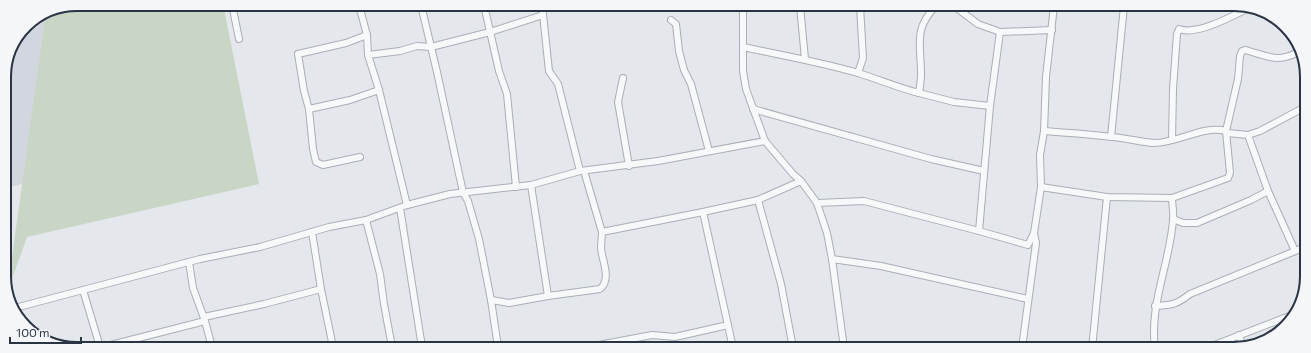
<svg xmlns="http://www.w3.org/2000/svg" width="1311" height="353" viewBox="0 0 1311 353" font-family="Commissioner,sans-serif">
	<rect width="100%" height="100%" fill="#e4e7ec"/>
	<!-- built -->
	<path fill="#d2d6de" d="M49 9 107 164 5 188 4 73 26 25Z"/>
	<!-- green -->
	<path fill="#c9d6c5" d="M77 4H223L259 184 27 237 7 293 46 12 49 9Z"/>
	<g fill="none" stroke-linecap="round" stroke-linejoin="round">
		<!-- minor casing -->
		<g stroke="#a9aeb7" stroke-width="8">
			<g id="minor">
				<path d="M232 4 239 39"/>
				<path d="M359 5 367 35 368 55 379 90 407 205"/>
				<path d="M421 5 437 72 459 174 463 192 468 201 479 239 491 300 498 347"/>
				<path d="M484 5 499 71 507 94 516 187"/>
				<path d="M542 5 549 71 558 84 580 171"/>
				<path d="M743 5V71L746 89 765 141 793 174 801 181 817 203 827 233 832 259 844 348"/>
				<path d="M800 6 805 59"/>
				<path d="M954 6 978 24 1000 32 1052 30"/>
				<path d="M671 20 676 24 679 51 684 70 691 84 709 151"/>
				<path d="M743 47C781 55 820 62 858 73 878 79 898 88 919 93 920 86 921 80 921 74 921 45 913 29 936 6"/>
				<path d="M368 55 400 51 417 46 431 47 490 32 543 15"/>
				<path d="M858 73 863 58 860 6"/>
				<path d="M623 78 618 102 629 166"/>
				<path d="M919 93 954 102 990 106"/>
				<path d="M309 109 350 100 379 90"/>
				<path d="M753 109 931 159 984 171"/>
				<path d="M1044 131C1067 133 1089 134 1112 137 1126 138 1140 142 1154 143 1179 143 1202 125 1226 131"/>
				<path d="M1227 133 1248 135 1260 131 1305 107"/>
				<path d="M1248 135 1268 191 1295 251"/>
				<path d="M1111 137 1124 6"/>
				<path d="M1172 140 1173 89 1177 34 1179 29C1198 36 1234 15 1253 6"/>
				<path d="M360 157 323 165 316 162 313 149 309 109 304 91 298 54 346 43 367 35"/>
				<path d="M584 171 602 232"/>
				<path d="M531 185 548 296"/>
				<path d="M1041 187 1107 197 1172 198 1228 178 1230 173 1226 131 1238 79 1240 56 1242 51 1245 50 1249 51C1269 57 1280 63 1300 51"/>
				<path d="M758 200 781 284 793 348"/>
				<path d="M817 203 864 201 979 231 1028 245 1034 233"/>
				<path d="M400 208 422 347"/>
				<path d="M1173 219 1183 223H1197L1251 200 1268 191"/>
				<path d="M366 220 380 274 384 304 392 347"/>
				<path d="M979 231 990 106 1000 32"/>
				<path d="M312 232 321 289 333 347"/>
				<path d="M832 259 881 266 1028 299"/>
				<path d="M189 262 193 288 205 321 212 347"/>
				<path d="M83 290 100 347"/>
				<path d="M491 300 509 303 548 296 600 289C612 279 602 261 601 248 601 243 602 237 602 232L703 212"/>
				<path d="M1155 306C1172 305 1176 305 1190 294L1305 247"/>
				<path d="M15 308 200 259 260 247 329 227 366 220 407 205 450 194 531 185 580 171 658 161 765 141"/>
				<path d="M204 317 264 304 321 289"/>
				<path d="M1239 335 1243 347"/>
				<path d="M103 347 205 321"/>
				<path d="M583 348 652 335 675 337 728 325"/>
				<path d="M733 348 703 212 758 200 801 181"/>
				<path d="M1022 348 1036 243 1034 233 1041 187 1040 155 1044 131 1046 77 1054 6"/>
				<path d="M1092 349 1107 197"/>
				<path d="M1155 349C1149 304 1170 263 1173 220 1174 212 1172 205 1172 198"/>
				<path d="M1204 349 1292 315"/>
			</g>
		</g>
		<!-- minor -->
		<use href="#minor" stroke="#f7f8fa" stroke-width="6"/>
	</g>
	<!-- crop -->
	<path d="M0 0H1311V353H0ZM77 11H1234A66 66 0 0 1 1300 77V276A66 66 0 0 1 1234 342H77A66 66 0 0 1 11 276V77A66 66 0 0 1 77 11Z" fill="#f4f6f9" fill-rule="evenodd"/>
	<path fill="none" stroke="#2b3445" stroke-width="2" d="M77 11H1234A66 66 0 0 1 1300 77V276A66 66 0 0 1 1234 342H77A66 66 0 0 1 11 276V77A66 66 0 0 1 77 11Z"/>
	<!-- scale -->
	<path d="M10 337v6h71v-6" fill="none" stroke="#2b3445" stroke-width="2"/>
	<text x="16" y="337" font-size="12" fill="#2b3445" stroke="#f4f6f9" stroke-width="3" paint-order="stroke">100 m</text>
</svg>
